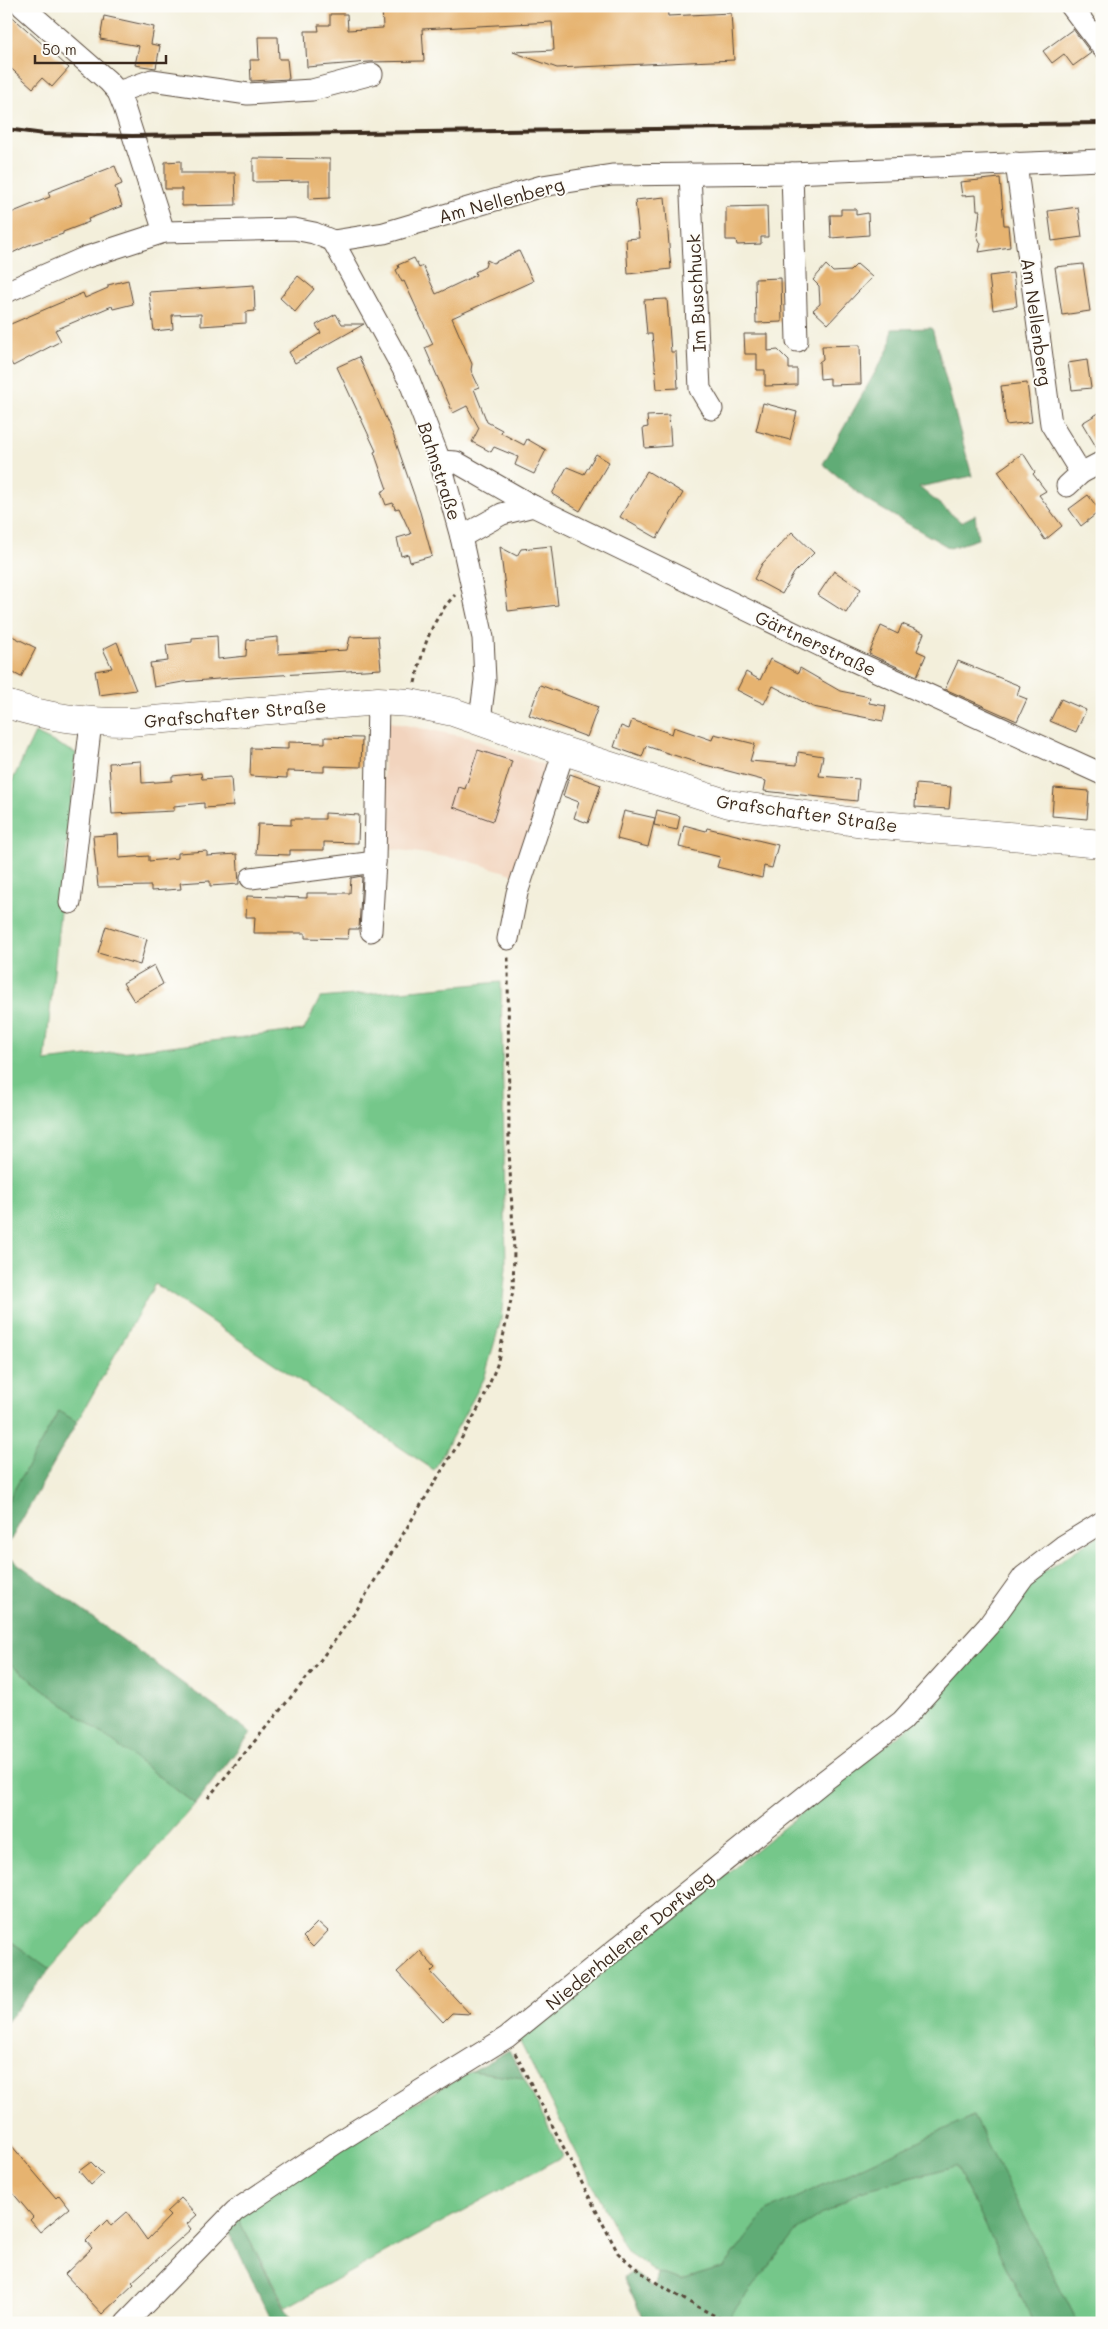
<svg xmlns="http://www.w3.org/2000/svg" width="1108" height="2329" viewBox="0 0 1108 2329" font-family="Mali,sans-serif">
	<rect width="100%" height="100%" fill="#fdfcf7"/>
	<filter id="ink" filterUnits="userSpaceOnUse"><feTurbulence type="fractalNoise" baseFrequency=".02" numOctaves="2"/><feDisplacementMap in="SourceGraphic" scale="10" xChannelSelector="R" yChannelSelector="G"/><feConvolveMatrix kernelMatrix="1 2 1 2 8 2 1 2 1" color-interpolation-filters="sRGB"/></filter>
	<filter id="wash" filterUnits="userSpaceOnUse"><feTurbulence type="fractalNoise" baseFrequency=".0096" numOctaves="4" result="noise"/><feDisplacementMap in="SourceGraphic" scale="20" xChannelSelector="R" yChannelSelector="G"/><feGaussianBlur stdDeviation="1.12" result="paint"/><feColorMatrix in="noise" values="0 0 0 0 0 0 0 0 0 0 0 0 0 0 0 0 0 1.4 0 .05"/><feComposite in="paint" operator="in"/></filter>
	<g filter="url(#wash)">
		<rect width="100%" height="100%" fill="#f3efdb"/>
		<!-- built -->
		<path fill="#f2d4be" d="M385 721 471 738 552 768 516 875 465 860 381 847Z"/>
		<!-- green -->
		<g fill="#75c78a" stroke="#587854">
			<path d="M35 733 76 753 45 1061 304 1030 320 998 501 982 506 1267 501 1320 484 1379 434 1470 155 1284 77 1422 59 1411 6 1504V794Z"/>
			<path d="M1102 1533V2323H1078L973 2116 767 2211 724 2267 682 2280 658 2273 627 2252 519 2040 910 1726 1033 1579Z"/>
			<path d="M6 1661 195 1804 50 1969 6 1938Z"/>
			<path d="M472 2071 524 2078 563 2156 286 2307 237 2217 334 2149Z"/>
			<path d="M956 2166 1034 2323H724L797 2230 860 2191Z"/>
		</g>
		<!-- forest -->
		<g fill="#60ac76" stroke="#4e6b4a">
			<path d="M932 328 972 476 919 487 961 522 975 515 978 539 950 548 868 501 823 464 890 346 892 329Z"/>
			<path d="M59 1411 77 1422 6 1548V1504Z"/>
			<path d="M6 1555 251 1733 195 1804 6 1661Z"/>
			<path d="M6 1938 50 1969 6 2023Z"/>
			<path d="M509 2050 524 2078 472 2071Z"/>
			<path d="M973 2116 1078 2323H1034L956 2166 860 2191 797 2230 724 2323H645L623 2276 633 2272 654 2288 658 2273 682 2280 724 2267 767 2211Z"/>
			<path d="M237 2217 293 2323H273L229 2232Z"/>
		</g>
		<g id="blocks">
			<!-- building -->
			<g fill="#e6b370">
				<path d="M382 6H667L668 16 731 13 734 60 557 68 513 52 554 50 552 22 422 29 424 61 369 62 307 67 305 31H319L318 25H330V14H347L348 30 383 28Z"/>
				<path d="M6 11 69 68 52 87 42 78 33 88 6 64Z"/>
				<path d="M104 16 154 27 151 44 160 46 156 68 135 65 139 46 100 39Z"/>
				<path d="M1073 29 1091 53 1073 66 1064 54 1052 63 1043 51Z"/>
				<path d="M258 37H278L279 59H287L289 79 251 81 250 60H259Z"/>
				<path d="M253 158 330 159V198L309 199V181L253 182Z"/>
				<path d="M181 161V173H235L236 205 182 206V189H165V162Z"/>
				<path d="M115 166 122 184 115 187 122 206 88 219 89 222 63 232V234L29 245 6 256V215L50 197 48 192Z"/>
				<path d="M1000 178 1004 225H1008L1010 247 979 252 981 244 977 236 980 210H977L976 195 962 196 960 182Z"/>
				<path d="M665 197 671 269 628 274 626 239 639 238 635 200Z"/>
				<path d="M767 206 768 237H761V244L737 245 736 240H726V207Z"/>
				<path d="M1078 207 1082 237 1052 241 1048 211Z"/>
				<path d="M841 209H856V215L868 213 869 235 831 238 830 215H841Z"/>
				<path d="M519 251 533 281 452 318 472 364 471 370 479 387 474 389 487 422 502 430 501 433 524 445 527 439 546 450 534 474 515 465 518 457 494 447 491 452 472 442 479 428 467 406 453 413 425 348 433 344 404 281 402 282 396 270 399 268 398 265 414 258 419 268 423 266 436 294 476 275 475 272 485 267 487 260 493 263Z"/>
				<path d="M857 264 872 277 828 324 813 310 820 304 819 286 813 280 826 265 833 272 850 271Z"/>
				<path d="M1083 264 1090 311 1062 315 1055 267Z"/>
				<path d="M1013 273 1017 306 993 310 989 276Z"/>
				<path d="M298 276 314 289 295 312 280 298Z"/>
				<path d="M781 278 782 322 756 323 755 279Z"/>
				<path d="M128 280 133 304 113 309 112 306 55 330 61 341 13 366 6 354V326L83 293 85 298 108 288V285Z"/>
				<path d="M254 285 255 311 246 312V323L201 326V314L172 315 173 329 154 331 149 292Z"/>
				<path d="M667 299 671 352H676L678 388 657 389 652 334H647L644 300Z"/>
				<path d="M336 314 342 324H364L295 363 289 352 321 333 316 325Z"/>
				<path d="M744 334H768V351L778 350 789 361V369H797V385L765 386V370H757V354H745Z"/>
				<path d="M860 345 861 384 830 385V378L820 379 819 362 823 359 822 346Z"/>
				<path d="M359 357 394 437 420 512 432 556 410 562 408 554 401 556 397 538 411 534 399 508 395 509 393 503 386 505 381 492 387 489 374 452 376 451 337 367Z"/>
				<path d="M1087 360 1091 388 1072 390 1068 363Z"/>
				<path d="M1027 383 1032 422 1006 425 1001 386Z"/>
				<path d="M763 403 797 412 790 440 756 431Z"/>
				<path d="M1102 411V450H1098L1082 423Z"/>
				<path d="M669 415 671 446 645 448 643 428 648 427 647 416Z"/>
				<path d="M1023 453 1035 472 1033 474 1046 491 1039 495 1062 526 1045 540 998 471Z"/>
				<path d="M596 454 609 462 580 511 552 494 567 467 584 474Z"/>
				<path d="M647 471 683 493 657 538 620 517Z"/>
				<path d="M1088 495 1100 511 1081 526 1069 509Z"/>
				<path d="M792 532 814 553 794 573 782 594 754 579 762 564Z"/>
				<path d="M551 546 558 605 508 611 500 547 517 556 521 549Z"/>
				<path d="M834 571 861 589 846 613 818 595Z"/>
				<path d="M902 624 924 633 917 651 926 655 917 676 869 654 881 626 898 634Z"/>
				<path d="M6 633 36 648 21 677 6 669Z"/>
				<path d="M217 636 218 659 246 656 247 640 278 637V654L347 650 350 637 378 636 381 669 230 678 183 682 154 687 150 663 168 661 166 645 192 642V638Z"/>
				<path d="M117 642 136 690 99 695 95 671 112 668 103 649Z"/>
				<path d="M770 659 798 673 800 668 840 691 870 697 869 703 886 706 883 721 813 707 773 686 764 704 737 690 746 672 760 680Z"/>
				<path d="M958 661 1020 686 1017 695 1027 699 1017 721 945 689Z"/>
				<path d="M540 685 598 707 587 737 529 715Z"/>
				<path d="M1061 699 1086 710 1076 732 1050 721Z"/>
				<path d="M632 720 672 734 674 727 712 740 714 734 755 744 750 761 797 765 798 752 823 756 819 776 859 779 857 801 764 791 766 781 698 763 646 746 642 757 614 747 621 726 629 729Z"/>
				<path d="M325 737 362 738 361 767 324 766V772L287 771V778L250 776 251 748 288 749V742L325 743Z"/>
				<path d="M478 750 512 761 493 821 453 807 459 787 465 789Z"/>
				<path d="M141 761 142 783 172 781V776L201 773 202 779 231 777 233 806 204 808V803L174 806V811L112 814 109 763Z"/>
				<path d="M570 774 601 785 588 823 574 818 579 802 563 796Z"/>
				<path d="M916 784 951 787 949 809 915 807Z"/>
				<path d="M1054 788 1089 791 1087 819 1052 816Z"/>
				<path d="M657 810 680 816 677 830 654 825Z"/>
				<path d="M624 811 655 818 648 847 617 839Z"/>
				<path d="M325 813 359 815 358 843 324 842V850H290V855L256 854 258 824 291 825V819H325Z"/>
				<path d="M684 825 706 831 707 828 778 845 772 868 764 866 762 878 717 867 720 857 679 847Z"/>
				<path d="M118 834 119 858 149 856V861L178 858V853L207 851V856L237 854 239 884 210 886V881L180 883 181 889 151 891V886L98 887 93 836Z"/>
				<path d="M362 876 359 929H349L348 939 305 938V933H254L255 917H246L247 896 307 898V893H350L351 878Z"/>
				<path d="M106 926 147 939 140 965 98 953Z"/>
				<path d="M154 965 163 984 134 1001 123 983Z"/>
				<path d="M318 1922 328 1931 313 1947 303 1937Z"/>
				<path d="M420 1951 435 1968 431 1972 470 2014 452 2013 443 2022 397 1972Z"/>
				<path d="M6 2139 56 2198 59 2195 69 2208 40 2232 30 2220 33 2217 6 2185Z"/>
				<path d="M91 2162 103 2174 91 2185 79 2171Z"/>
				<path d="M181 2198 197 2215 187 2224 191 2229 132 2282 134 2284 102 2314 65 2274 92 2248 86 2241 107 2220 111 2226 127 2212 147 2240 170 2216 166 2212Z"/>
			</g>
		</g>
	</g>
	<g filter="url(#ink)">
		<use href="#blocks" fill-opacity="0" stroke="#57483a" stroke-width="1"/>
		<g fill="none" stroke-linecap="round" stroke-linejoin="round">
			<!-- minor casing -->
			<g stroke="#57483a" stroke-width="23">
				<g id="minor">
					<path d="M22 6 108 81 118 92 124 107 164 232"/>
					<path d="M1071 6 1102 47"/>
					<path d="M118 92 152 80 248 94 312 90 372 74"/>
					<path d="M1016 163 1051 424 1081 473 1067 486"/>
					<path d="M792 173 797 341"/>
					<path d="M690 174 700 389 712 409"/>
					<path d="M333 241 384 233 542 186 612 175 792 173 1102 160"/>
					<path d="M333 241 409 380 440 461 461 537 483 638 485 680 480 720"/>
					<path d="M6 292 84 258 164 232 294 229 314 233 333 241"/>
					<path d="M440 461 456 462 533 506 821 646 1102 774"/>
					<path d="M1081 473 1102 462"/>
					<path d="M461 537 502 514 533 506"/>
					<path d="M251 878 375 862"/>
					<path d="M70 903 91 722"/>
					<path d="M371 931 375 862 378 701"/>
					<path d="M508 939 517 893 564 751"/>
					<path d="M126 2323 235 2211 336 2143 507 2037 824 1781 902 1721 988 1626 1024 1576 1063 1546 1102 1522"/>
				</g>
			</g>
			<!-- major casing -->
			<g stroke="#57483a" stroke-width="29">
				<path id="major" d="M6 704C50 718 84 722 130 722L378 701 410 703 453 712 564 751 729 804 870 824 1102 844"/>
			</g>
			<!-- path -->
			<g stroke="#57483a" stroke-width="3" stroke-dasharray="4 4" stroke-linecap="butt">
				<path d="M415 683C423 649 430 621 455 595"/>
				<path d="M208 1798 314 1669 356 1611 460 1441 483 1400 497 1365 513 1291 514 1251 509 1149 508 957"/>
				<path d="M515 2053 618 2253C652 2284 688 2302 729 2323"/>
			</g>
			<!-- minor -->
			<use href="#minor" stroke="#fff" stroke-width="21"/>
			<!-- major -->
			<use href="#major" stroke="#fff" stroke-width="28"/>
			<!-- rail -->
			<path stroke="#3b2a1e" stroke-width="4" d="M6 129 44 134 132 136 1102 123"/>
		</g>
	</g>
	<g text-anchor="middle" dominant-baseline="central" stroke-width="4" stroke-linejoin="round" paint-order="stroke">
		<!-- street labels -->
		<g font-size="18" fill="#3b2a1e" stroke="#fdfcf7">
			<text transform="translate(501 200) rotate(-15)">Am Nellenberg</text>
			<text transform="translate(696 293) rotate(-93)">Im Buschhuck</text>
			<text transform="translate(1037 322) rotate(82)">Am Nellenberg</text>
			<text transform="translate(440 471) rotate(72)">Bahnstraße</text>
			<text transform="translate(816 643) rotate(25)">Gärtnerstraße</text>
			<text transform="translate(235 713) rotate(-5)">Grafschafter Straße</text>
			<text transform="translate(807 813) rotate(8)">Grafschafter Straße</text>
			<text transform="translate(629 1940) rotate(-39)">Niederhalener Dorfweg</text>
		</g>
	</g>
	<!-- margin -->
	<rect width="1108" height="2329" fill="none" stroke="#fdfcf7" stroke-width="25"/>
	<!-- scale -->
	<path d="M35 55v8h131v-8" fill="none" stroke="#3b2a1e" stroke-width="2.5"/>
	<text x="42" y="55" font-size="15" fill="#3b2a1e" stroke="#fdfcf7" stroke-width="4" paint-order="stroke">50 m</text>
</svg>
